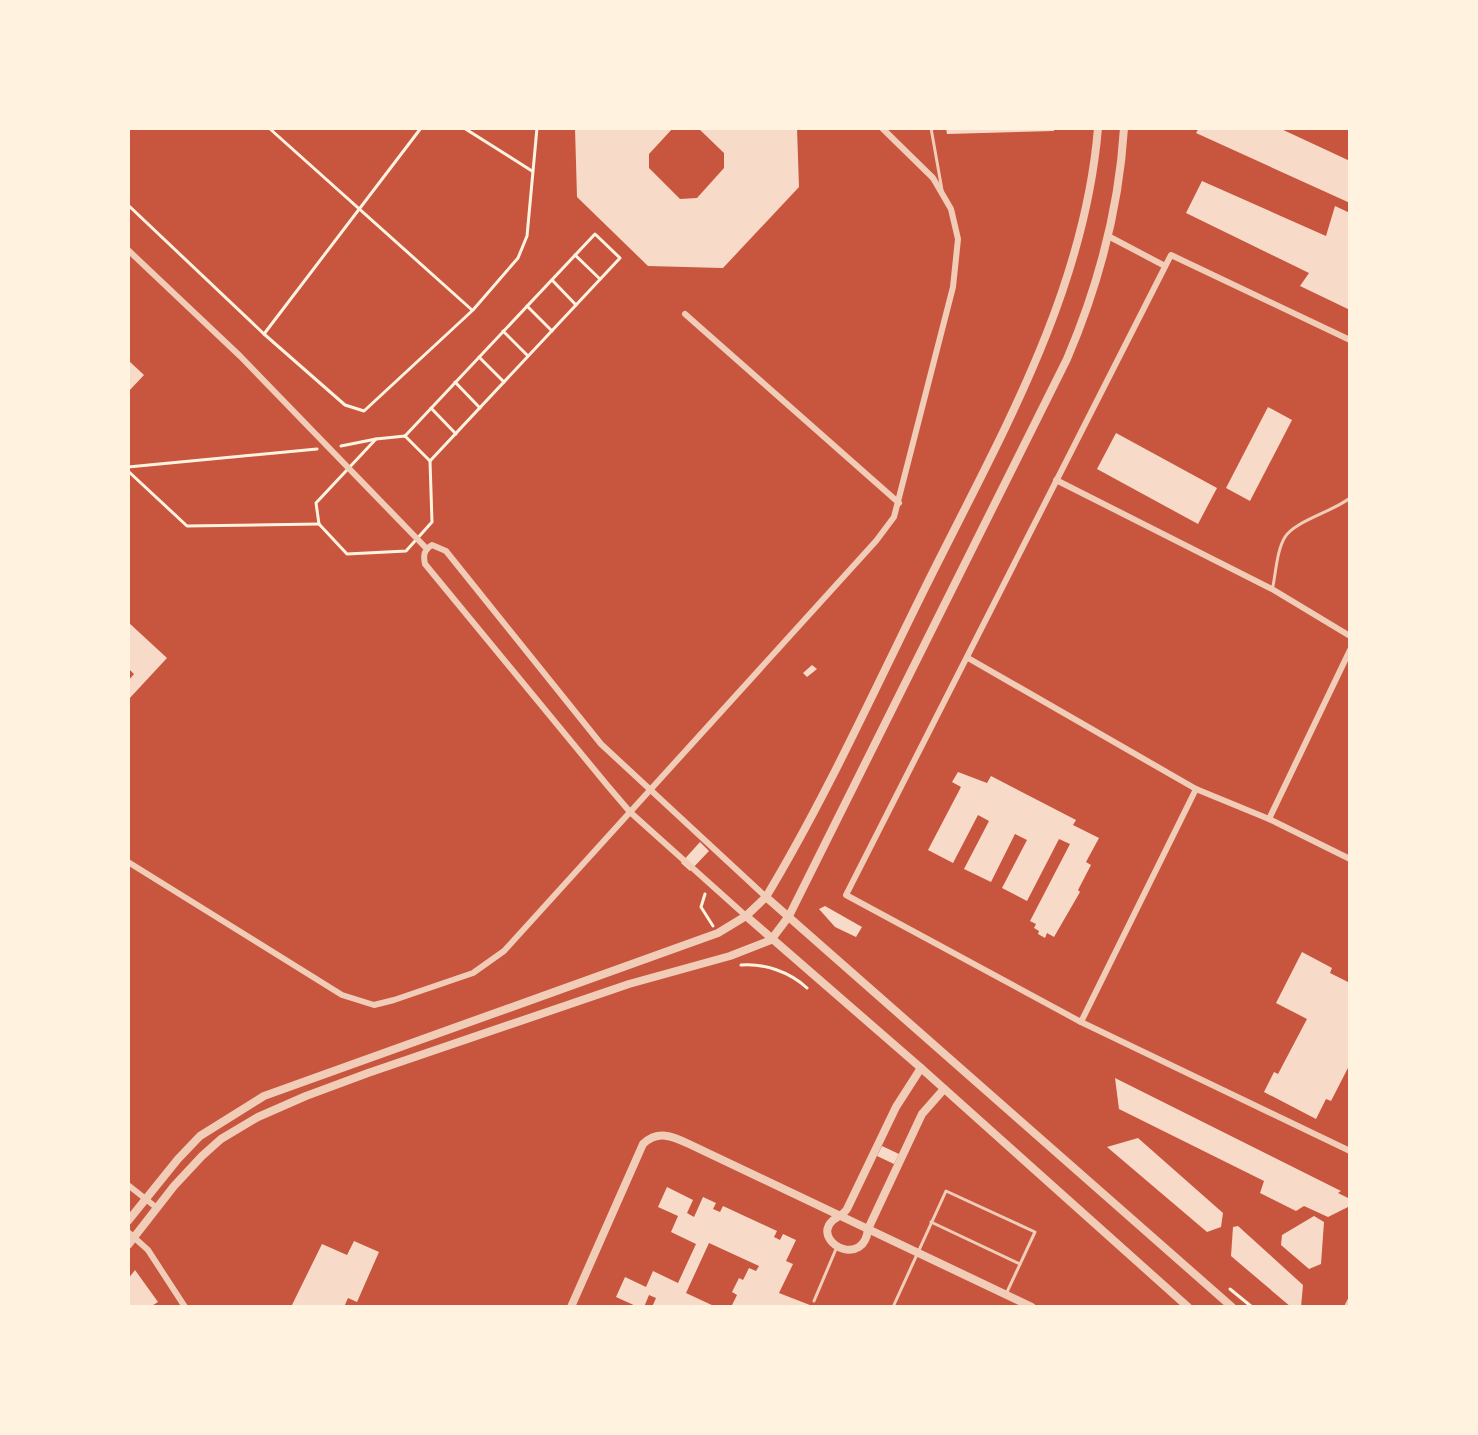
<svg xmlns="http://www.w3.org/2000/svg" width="1478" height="1435" viewBox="0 0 1478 1435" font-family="Manrope,sans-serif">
	<rect width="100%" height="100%" fill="#c8553d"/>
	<!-- building -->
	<g fill="#f7dbc8">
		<path d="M575 128H673L649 154V168L680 199 697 198 724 168V153L698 128H797L799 187 723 268 648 266 577 197Z"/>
		<path d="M946 128H1054V131L947 134Z"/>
		<path d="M1199 128H1279L1350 161V203L1196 133Z"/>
		<path d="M1202 181 1326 236 1335 206 1350 213V310L1300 286 1309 273 1186 213Z"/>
		<path d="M128 360 144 375 128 392Z"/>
		<path d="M1268 407 1292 420 1250 501 1226 488Z"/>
		<path d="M1116 433 1217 488 1198 524 1097 469Z"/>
		<path d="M128 622 167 658 128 700V681L134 674 128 668Z"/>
		<path d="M812 665 817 669 807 677 803 673Z"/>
		<path d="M958 772 987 783 991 776 1076 820 1073 825 1099 838 1086 862 1091 865 1078 890 1080 892 1054 937 1047 933 1045 938 1038 934 1039 931 1034 928 1036 924 1030 921 1070 844 1059 839 1027 901 1002 888 1027 840 1015 834 991 882 964 869 989 821 978 815 953 863 928 850 961 787 952 782Z"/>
		<path d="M700 842 709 851 690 871 681 863Z"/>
		<path d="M825 906 862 927 856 937 835 927 819 909Z"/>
		<path d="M1302 952 1332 968 1330 973 1350 983V1064L1331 1101 1326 1099 1316 1119 1264 1092 1274 1072 1278 1074 1307 1019 1276 1003Z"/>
		<path d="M1115 1078 1341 1191 1338 1193 1350 1199V1206L1328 1217 1304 1206 1296 1211 1260 1193 1264 1181 1119 1109Z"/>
		<path d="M1138 1138 1223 1213 1221 1227 1207 1232 1107 1147Z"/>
		<path d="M882 1146 899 1154 894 1164 877 1156Z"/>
		<path d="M667 1187 693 1200 687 1213 694 1217 703 1197 716 1203 713 1209 720 1212 723 1206 777 1231 774 1237 780 1240 783 1234 796 1240 786 1261 793 1264 779 1293 815 1307H731L737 1295 732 1292 739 1278 743 1280 749 1268 756 1271 759 1266 709 1243 686 1293 716 1307H652L656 1298 649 1295 644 1307H638L616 1297 625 1277 646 1287 653 1271 678 1283 696 1244 671 1232 678 1216 658 1207Z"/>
		<path d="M1314 1216 1324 1222 1321 1264 1309 1269 1281 1245 1282 1235Z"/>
		<path d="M1238 1226 1303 1285 1301 1307H1291L1231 1256 1233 1227Z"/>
		<path d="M354 1241 379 1252 357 1302 348 1298 344 1307H291L322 1244 347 1255Z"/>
		<path d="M135 1270 158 1302 150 1307H128V1279Z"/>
	</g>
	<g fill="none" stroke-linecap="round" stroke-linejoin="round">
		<!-- path -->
		<g stroke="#fff3e0" stroke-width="3">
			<path d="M269 128 472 310"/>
			<path d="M464 128 532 171"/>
			<path d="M128 205 264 334 345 405 364 411 473 310 518 258 527 236 537 128"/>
			<path d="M575 255 600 279"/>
			<path d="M552 280 576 305"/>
			<path d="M527 306 552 331"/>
			<path d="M503 331 528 356"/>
			<path d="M264 334 421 128"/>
			<path d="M479 357 504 382"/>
			<path d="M455 382 480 408"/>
			<path d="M431 408 456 434"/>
			<path d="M405 436 595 234 620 258 430 461"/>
			<path d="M405 436 430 461 432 522 406 551 347 554 319 524 316 503 376 439Z"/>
			<path d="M341 446 376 439"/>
			<path d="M128 467 317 449"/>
			<path d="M128 471 187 526 319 524"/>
			<path d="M705 894 701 907 713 926"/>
			<path d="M741 965C764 963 790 972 807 988"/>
			<path d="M1230 1289 1252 1307"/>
		</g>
		<!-- service -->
		<g stroke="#f1ccb7" stroke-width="3">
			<path d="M931 128 942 190"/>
			<path d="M1273 586C1276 571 1277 550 1285 537 1295 521 1332 512 1350 498"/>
			<path d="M931 1222 1020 1264"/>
			<path d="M814 1301 836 1249"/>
			<path d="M893 1307 946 1191 1035 1232 1007 1292"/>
		</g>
		<!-- minor -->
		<g stroke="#f1ccb7" stroke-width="6">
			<path d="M1110 237 1165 266"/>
			<path d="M128 250 240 356 427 549"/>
			<path d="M685 314 899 503"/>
			<path d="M1350 340 1171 255 846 895 1081 1022 1350 1151"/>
			<path d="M1056 480 1272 589 1350 636"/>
			<path d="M968 658 1196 789 1269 819 1350 859"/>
			<path d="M1269 819 1350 650"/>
			<path d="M128 862 342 995 374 1005 394 1000 473 973 504 951 876 541 894 517 953 287 958 239 951 209 933 178 882 128"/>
			<path d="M746 916 630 812 607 785 425 564C423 555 424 550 432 545L446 551 601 744 766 897"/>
			<path d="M1081 1022 1196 789"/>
			<path d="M128 1185 157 1208"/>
			<path d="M128 1232 148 1250 185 1307"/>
			<path d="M1347 1307 1350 1301"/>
		</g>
		<!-- tertiary -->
		<g stroke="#f1ccb7" stroke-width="8">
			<path d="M766 897 1232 1307"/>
			<path d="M746 916 921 1068 1188 1307"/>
			<path d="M921 1068 896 1107 847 1209C842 1217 833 1217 829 1225 818 1245 864 1267 868 1229L922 1114 944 1089"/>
			<path d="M128 1221 178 1159 200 1136 264 1096 718 933 746 916 766 897C825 799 873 693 924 590 997 442 1084 296 1098 128"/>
			<path d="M128 1245 174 1186 202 1156 221 1139 258 1117 306 1096 368 1073 629 984 730 956 771 940 789 916 1067 359C1099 284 1119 210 1124 128"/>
			<path d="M571 1307 643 1144C658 1130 672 1136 689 1144L1032 1307"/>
		</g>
	</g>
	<!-- border -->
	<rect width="1478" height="1435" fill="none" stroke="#fff3e0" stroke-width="260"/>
</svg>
